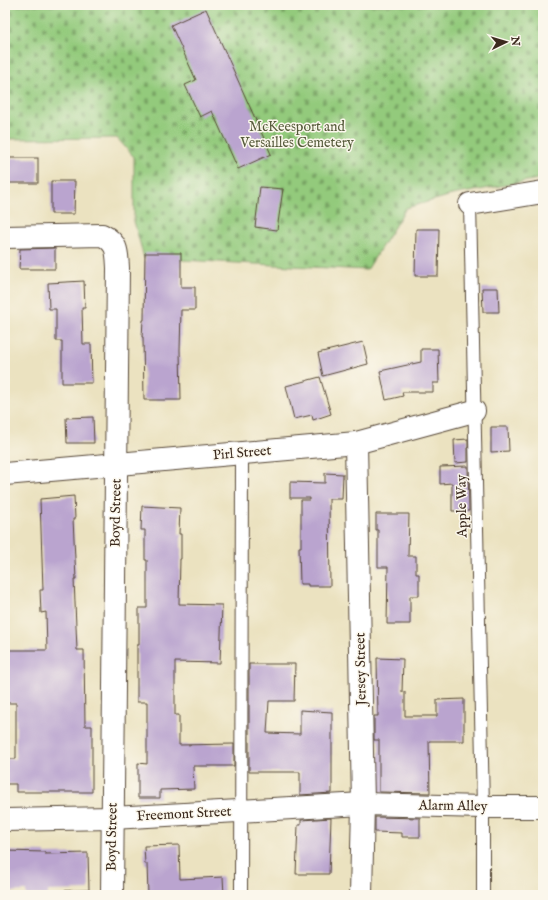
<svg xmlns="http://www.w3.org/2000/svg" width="548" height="900" viewBox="0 0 548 900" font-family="'IM FELL English',serif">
	<defs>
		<pattern id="cemetery-stones" width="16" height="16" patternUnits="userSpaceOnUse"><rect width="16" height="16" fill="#93ca7c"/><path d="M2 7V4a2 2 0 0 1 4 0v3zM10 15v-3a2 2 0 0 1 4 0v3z" fill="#79a465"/></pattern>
	</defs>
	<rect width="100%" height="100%" fill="#fbf7ec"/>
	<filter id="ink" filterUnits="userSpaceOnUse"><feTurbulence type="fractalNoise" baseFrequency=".025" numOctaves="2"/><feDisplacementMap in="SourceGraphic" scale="8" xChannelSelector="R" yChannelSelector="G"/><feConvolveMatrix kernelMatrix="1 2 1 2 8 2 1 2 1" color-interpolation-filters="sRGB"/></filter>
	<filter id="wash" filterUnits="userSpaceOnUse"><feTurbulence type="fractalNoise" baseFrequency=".012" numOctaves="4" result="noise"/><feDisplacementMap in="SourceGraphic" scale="16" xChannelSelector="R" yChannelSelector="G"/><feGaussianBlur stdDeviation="0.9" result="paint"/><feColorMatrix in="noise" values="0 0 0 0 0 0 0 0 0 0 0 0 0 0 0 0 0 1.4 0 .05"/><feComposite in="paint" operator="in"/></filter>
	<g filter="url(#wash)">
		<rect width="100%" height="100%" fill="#ebe2c0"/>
		<!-- cemetery -->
		<path fill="url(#cemetery-stones)" stroke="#677a4d" d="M5 5H543V178L452 195 406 208 367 270 144 258 134 221V157L117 138 5 139Z"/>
		<g id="blocks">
			<!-- building -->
			<g fill="#baa4cf">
				<path d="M206 9 271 154 238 169 212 111 200 117 185 85 196 80 171 25Z"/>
				<rect x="6" y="158" width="32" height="25"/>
				<path d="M51 181H75L74 214H51Z"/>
				<path d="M260 187 283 189 277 230 255 227Z"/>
				<path d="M416 229H439L438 276H415Z"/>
				<path d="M55 248V269H19L20 249Z"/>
				<path d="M145 253H181V287H195V310H181L180 350 181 400H144L143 337H142L143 320H144Z"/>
				<path d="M84 281 85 308H82L83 344H91L92 383H62V341H56V309H49L48 283Z"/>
				<path d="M482 288H498L499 312H483Z"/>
				<path d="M363 342 368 364 323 376 318 353Z"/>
				<path d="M421 349H438L439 383H433V392H402L403 396 386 400 380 371 421 362Z"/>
				<path d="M320 377 331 414 313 420 312 415 294 419 286 386Z"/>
				<path d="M93 417 94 443H67L66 418Z"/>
				<path d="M491 427H508L509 451 491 452Z"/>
				<path d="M468 439V462L455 463 454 440Z"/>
				<path d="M468 466 469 511H452V483L440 484V467Z"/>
				<path d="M325 473 343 474 342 499H329L330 586H308V584H300L299 547H301V500H310V498H290V482L325 483Z"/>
				<path d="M74 496 75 519H73L76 579H74L77 650H84L85 726H92V792H16V784H6V759H16V703H5V650H47L46 612 41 613 40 590H43L40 499Z"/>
				<path d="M142 506 180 508 179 534H181V559H180L179 604 222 605 220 663 175 662V715H179V745L234 744V766H193L194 789 160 790V798H138V763L147 764V702H137V645H139V608H147V560H145V530H141Z"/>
				<path d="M376 514H409L408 556H416V574H419V596H410V624H387L388 567H378V530H376Z"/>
				<path d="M377 658 403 659 402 692H405V716H437V700L464 699V741H429L430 793 379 792V740H374V716H378Z"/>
				<path d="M249 664H295L294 701H269L267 733 300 734V710L332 712V793L300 795V772H249Z"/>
				<path d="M375 817 420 818V837H402V833L375 832Z"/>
				<path d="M331 818 329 874H296L298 825H301V820Z"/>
				<path d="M179 845 180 879 223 877 224 895H148L147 864H145L144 846Z"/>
				<path d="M5 851 45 852V854L88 853 89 890 48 891V895H26V891L5 892Z"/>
			</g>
		</g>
	</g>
	<g filter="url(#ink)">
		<use href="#blocks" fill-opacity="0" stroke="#554636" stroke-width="1"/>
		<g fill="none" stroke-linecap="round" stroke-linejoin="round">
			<!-- service casing -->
			<g stroke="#554636" stroke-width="14">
				<g id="service">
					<path d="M470 204 483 807V895"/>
					<path d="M241 895 242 453"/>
				</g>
			</g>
			<!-- minor casing -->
			<g stroke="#554636" stroke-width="24">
				<g id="minor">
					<path d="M470 204 543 192"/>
					<path d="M5 237 102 235C118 243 117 252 118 268L112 895"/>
					<path d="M356 443 363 804 361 895"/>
					<path d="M5 474 356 443 474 411"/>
					<path d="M5 820 112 818 363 804 483 807H543"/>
				</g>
			</g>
			<!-- service -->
			<use href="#service" stroke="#fff" stroke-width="12"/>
			<!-- minor -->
			<use href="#minor" stroke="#fff" stroke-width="22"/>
		</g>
	</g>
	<g text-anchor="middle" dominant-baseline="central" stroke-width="3" stroke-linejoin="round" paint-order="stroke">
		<!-- park labels -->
		<g font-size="14" fill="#555a3a" stroke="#fbf7ec">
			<text x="297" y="127">McKeesport and<tspan x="297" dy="16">Versailles Cemetery</tspan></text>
		</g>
		<!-- street labels -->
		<g font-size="14" fill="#3b2a1e" stroke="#fbf7ec">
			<text transform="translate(242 453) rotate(-5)">Pirl Street</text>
			<text transform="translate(462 506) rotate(-91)">Apple Way</text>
			<text transform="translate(116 513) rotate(-89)">Boyd Street</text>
			<text transform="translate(361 669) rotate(-91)">Jersey Street</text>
			<text transform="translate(453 806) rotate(1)">Alarm Alley</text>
			<text transform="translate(184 814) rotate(-3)">Freemont Street</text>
			<text transform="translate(112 837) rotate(-89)">Boyd Street</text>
		</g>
	</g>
	<!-- margin -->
	<rect width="548" height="900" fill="none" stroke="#fbf7ec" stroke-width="20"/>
	<!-- north arrow -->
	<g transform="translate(506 42) rotate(85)" stroke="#fbf7ec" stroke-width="3" paint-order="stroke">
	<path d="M0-3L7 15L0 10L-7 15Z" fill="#3b2a1e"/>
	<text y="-6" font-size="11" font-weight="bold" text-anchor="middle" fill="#3b2a1e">N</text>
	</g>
</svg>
